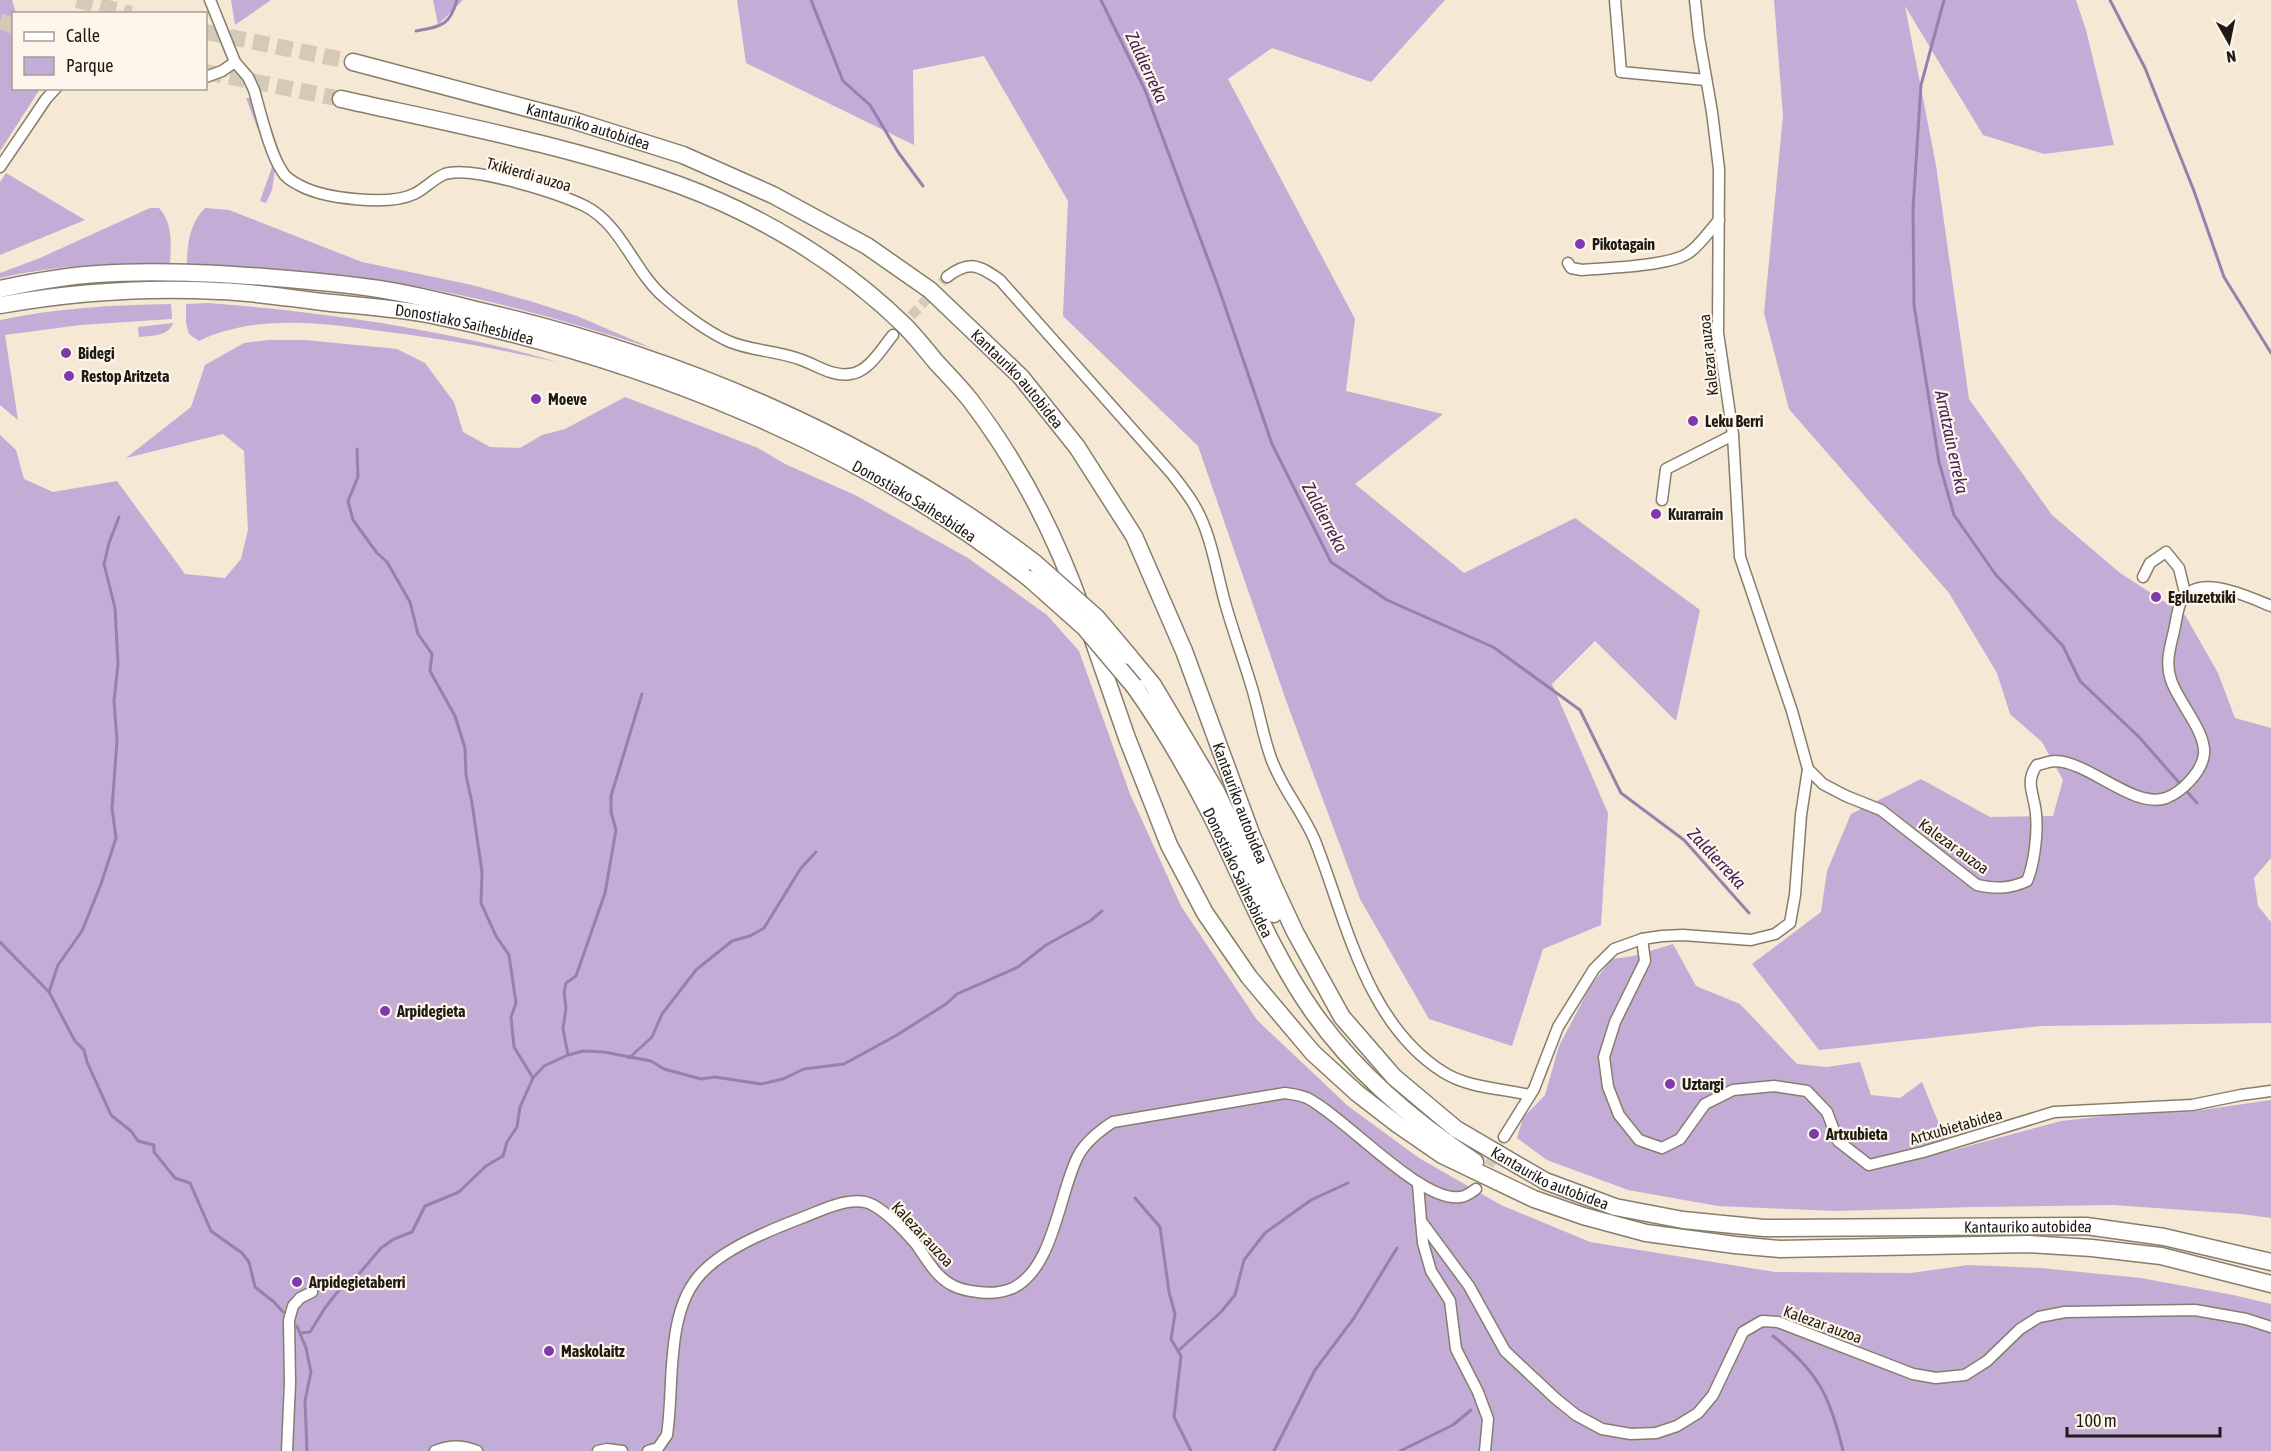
<svg xmlns="http://www.w3.org/2000/svg" width="2271" height="1451" viewBox="0 0 2271 1451" font-family="'Asap Condensed',sans-serif">
	<rect width="100%" height="100%" fill="#f5e8d5"/>
	<!-- green -->
	<g fill="#c3acd6">
		<path d="M0 0H12L16 13 14 14V88L40 89 0 151Z"/>
		<path d="M231 0H271L235 25Z"/>
		<path d="M433 0H463L438 25Z"/>
		<path d="M737 0H1445L1371 82 1272 48 1228 79 1355 319 1346 391 1443 414 1355 484 1464 573 1575 518 1700 610 1676 721 1595 641 1552 684 1608 813 1601 925 1543 949 1512 1046 1429 1019 1360 899 1288 706 1198 446 1063 316 1068 201 984 56 913 70 914 145 746 63Z"/>
		<path d="M1774 0H2076L2086 30 2114 145 2044 154 1983 135 1905 6 1936 165 1969 399 2052 515 2120 573 2185 615 2218 673 2235 718 2271 728V858L2254 878 2258 906 2271 922V1023L2041 1026 1819 1050 1752 964 1821 912 1827 871 1851 814 1921 779 1990 817 2053 816 2063 780 2042 742 2010 714 1997 673 1949 593 1789 409 1764 313 1783 116Z"/>
		<path d="M246 98H252L275 169 272 190 266 203 260 201 272 167Z"/>
		<path d="M6 173 85 220 0 255V182Z"/>
		<path d="M150 208H159C173 223 171 244 170 263 114 263 55 265 0 278V273L40 258Z"/>
		<path d="M205 208 229 210 362 262 472 285 533 302 577 316 654 349C560 318 462 291 363 278 305 271 246 267 187 264 187 244 190 223 205 208Z"/>
		<path d="M208 303C327 312 443 329 557 362 498 349 440 338 380 331 321 323 255 314 199 341L189 334 186 323V304Z"/>
		<path d="M171 304 172 319 80 325 5 335 18 420 0 405V320C57 308 113 305 171 304Z"/>
		<path d="M173 323C168 337 153 335 139 337L138 327Z"/>
		<path d="M268 340H305L397 349 425 363 454 402 463 432 490 447 520 448 542 435 565 429 625 397 758 448 785 464 855 495 968 558 1047 615 1079 651 1130 794 1181 906 1257 1020 1348 1106 1419 1158 1501 1205 1590 1242 1775 1272 1911 1273 1968 1265 2040 1268 2141 1278 2233 1295 2271 1304V1451H0V435L16 450 24 479 53 492 117 481 185 574 225 578 241 559 248 530 244 451 223 434 126 458 191 407 205 365 244 343Z"/>
		<path d="M1673 944 1696 986 1740 1004 1797 1064 1827 1067 1860 1062 1871 1095 1900 1098 1922 1082 1950 1151 2061 1121 2132 1113 2188 1112 2271 1100V1218L2241 1214 2113 1205 1974 1207 1835 1211 1718 1206 1628 1190 1547 1160 1517 1138 1523 1118 1545 1095 1559 1046 1591 985 1612 959 1633 956Z"/>
	</g>
	<g fill="none" stroke-linecap="round" stroke-linejoin="round">
		<!-- stream -->
		<g stroke="#9880ac" stroke-width="3">
			<path d="M811 0 843 81 870 105 898 152 923 186"/>
			<path d="M1101 0 1145 90 1218 286 1272 444 1331 562 1387 600 1493 647 1580 710 1621 793 1684 840 1749 913"/>
			<path d="M1944 0 1921 85 1913 209 1914 305 1939 462 1954 515 1996 575 2063 646 2080 681 2139 737 2197 803"/>
			<path d="M2110 0 2145 68 2194 191 2224 277 2271 353"/>
			<path d="M416 31C441 26 449 27 457 0"/>
			<path d="M357 449 358 477 348 501 353 520 377 553 387 562 410 602 418 634 432 654 430 671 455 716 465 748 466 775 472 803 482 872 481 903 496 936 509 955 516 1003 511 1017 514 1047 533 1078"/>
			<path d="M0 942 49 992 75 1041 84 1050 87 1062 111 1115 131 1131 138 1141 154 1145V1152L175 1178 190 1183 211 1231 242 1253 249 1262 255 1287 274 1302 283 1312"/>
			<path d="M49 992 58 965 82 931 101 884 116 838 112 808 117 741 114 701 118 664 115 608 104 564 109 543 119 517"/>
			<path d="M568 1055 563 1029 566 1008 564 992 566 983 576 976 605 893 616 830 611 812V796L642 694"/>
			<path d="M629 1058 652 1037 662 1014 696 970 732 941 750 936 764 928 801 868 816 852"/>
			<path d="M1135 1198 1160 1227 1169 1292 1175 1314 1171 1339 1181 1356 1174 1417 1191 1451"/>
			<path d="M297 1326 306 1348 311 1372 305 1401 307 1451"/>
			<path d="M301 1333 310 1332 325 1308 342 1286 353 1281 381 1248 394 1239 412 1232 425 1206 459 1192 486 1166 503 1156 507 1142 517 1127 520 1107 533 1078 544 1066 568 1055 583 1051 604 1052 651 1061 664 1069 701 1079 715 1077 761 1084 783 1079 804 1069 844 1064 897 1035 946 1004 957 994 1018 967 1046 945 1090 921 1102 911"/>
			<path d="M1773 1336C1818 1371 1830 1396 1843 1451"/>
			<path d="M1178 1351 1221 1312 1235 1295 1244 1260 1265 1233 1311 1200 1348 1183"/>
			<path d="M1274 1451 1315 1370 1354 1318 1397 1248"/>
			<path d="M1400 1451 1453 1425 1471 1410"/>
		</g>
		<!-- minor-tunnel -->
		<g stroke="#d5c9b8" stroke-width="10" stroke-dasharray="10 5" stroke-linecap="butt">
			<path d="M901 327 947 277"/>
			<path d="M1482 1179 1504 1137"/>
		</g>
		<!-- highway-tunnel -->
		<g stroke="#d5c9b8" stroke-width="16" stroke-dasharray="16 8" stroke-linecap="butt">
			<path d="M77 0 131 14"/>
			<path d="M0 21 14 26"/>
			<path d="M206 32 353 62"/>
			<path d="M206 72 341 99"/>
		</g>
		<!-- minor casing -->
		<g stroke="#887d6b" stroke-width="13">
			<g id="minor">
				<path d="M210 0 235 62 248 77 254 90C260 111 270 154 282 171 285 177 293 182 299 185 324 199 389 206 414 194 425 189 434 178 445 174 472 165 560 194 585 206 622 225 634 272 665 298 682 313 708 332 728 341 747 350 777 351 799 359 815 364 832 377 850 374 869 372 882 348 893 335"/>
				<path d="M1615 0 1621 72 1706 80"/>
				<path d="M206 77 222 71 235 62"/>
				<path d="M0 167 46 99 56 88"/>
				<path d="M1568 263 1571 268 1582 270C1607 268 1667 266 1687 254 1700 246 1709 231 1719 220"/>
				<path d="M947 277C969 260 979 265 1000 280L1172 474C1179 483 1187 493 1193 503 1212 534 1216 572 1226 606 1234 634 1244 661 1252 688 1259 711 1263 736 1271 758 1282 790 1306 815 1317 846 1347 924 1367 1024 1443 1072 1468 1088 1500 1088 1529 1095"/>
				<path d="M1662 500 1666 469 1733 435"/>
				<path d="M2143 577 2150 563 2166 552 2179 568 2186 597"/>
				<path d="M1808 769 1823 784 1846 796 1881 810 1977 885C1996 889 2009 889 2027 881 2034 865 2038 833 2036 815 2035 795 2024 783 2037 765 2043 764 2050 761 2055 761 2090 762 2133 809 2166 798 2182 792 2202 772 2204 754 2206 731 2178 702 2171 680 2165 663 2170 648 2174 631 2176 622 2177 612 2180 604 2195 570 2248 597 2271 606"/>
				<path d="M1642 939 1645 961 1615 1022 1604 1057 1608 1087 1619 1115 1639 1140 1662 1148 1680 1139 1705 1104 1733 1090 1774 1086 1807 1091 1827 1112 1838 1141 1869 1165 1923 1152 2054 1112 2192 1105 2241 1095 2271 1091"/>
				<path d="M1504 1137 1534 1089 1558 1027 1594 969 1614 949 1642 939 1662 936 1683 935 1751 940 1775 934 1790 923 1795 895 1801 815 1808 769 1792 711 1740 557 1733 435 1718 333 1719 169 1712 112 1699 37 1695 0"/>
				<path d="M1418 1184 1421 1221 1469 1286 1505 1351 1555 1398 1576 1415 1602 1429 1631 1434 1656 1433 1677 1426 1698 1413 1713 1395 1743 1332 1762 1321 1778 1322 1913 1374 1936 1378 1965 1375 1987 1361 2020 1329 2039 1317 2065 1312 2195 1310 2246 1319 2271 1327"/>
				<path d="M1421 1221 1423 1243 1431 1271 1450 1301 1456 1349 1478 1392 1488 1419 1485 1451"/>
				<path d="M287 1451 290 1383 289 1320 293 1306 300 1298 312 1292"/>
				<path d="M435 1451C450 1445 462 1445 477 1451"/>
				<path d="M598 1451 607 1449 622 1451"/>
				<path d="M648 1451 658 1448 667 1435C671 1408 670 1381 673 1354 675 1329 680 1301 695 1281 716 1251 770 1230 804 1217 823 1210 853 1194 873 1205 889 1214 904 1230 916 1244 926 1258 936 1277 952 1285 959 1289 969 1291 978 1292 991 1294 1001 1293 1013 1288 1054 1268 1059 1193 1078 1156 1086 1141 1099 1131 1113 1122L1285 1093C1292 1094 1300 1095 1307 1098 1345 1117 1421 1203 1460 1197 1465 1197 1472 1192 1476 1189"/>
			</g>
		</g>
		<!-- highway casing -->
		<g stroke="#887d6b" stroke-width="19">
			<g id="highway">
				<path id="s1" d="M353 62 572 120 683 155 773 195 867 246 930 290 1021 377 1077 447 1134 536 1184 651 1252 836 1274 887 1295 932 1342 1017 1394 1077 1456 1129 1545 1181 1615 1207 1683 1220 1764 1228 2086 1226 2164 1237 2271 1262"/>
				<path d="M341 99C454 124 570 146 679 185 761 215 842 264 905 326 916 337 926 350 936 362 948 375 960 387 971 401 1018 463 1055 534 1081 607"/>
				<path d="M0 289C32 282 65 276 98 274 153 270 209 273 264 277 302 280 341 283 379 289 412 294 444 302 476 310 676 355 872 438 1035 563"/>
				<path id="s2" d="M0 305C73 292 145 287 219 291 253 292 288 298 323 302 359 306 396 308 432 315 643 359 860 444 1030 579"/>
				<path d="M1092 637 1127 738 1169 845 1205 913 1249 977 1313 1053 1357 1093 1397 1124 1442 1155 1534 1199 1583 1216 1646 1233 1735 1245 1780 1249 2028 1244 2092 1248 2161 1256 2271 1284"/>
				<path d="M1129 656 1153 685 1216 791 1274 914"/>
				<path id="s3" d="M1134 686C1163 727 1188 770 1211 815 1244 881 1270 951 1313 1012 1356 1073 1413 1121 1475 1162"/>
			</g>
		</g>
		<!-- minor -->
		<use href="#minor" stroke="#fff" stroke-width="10"/>
		<!-- highway -->
		<use href="#highway" stroke="#fff" stroke-width="16"/>
		<!-- highway-bridge casing -->
		<g stroke="#887d6b" stroke-width="19" stroke-linecap="butt">
			<g id="highway-bridge">
				<path d="M1035 563 1096 617 1129 656"/>
				<path d="M1030 579 1085 628 1134 686"/>
			</g>
		</g>
		<!-- highway-bridge -->
		<use href="#highway-bridge" stroke="#fff" stroke-width="16"/>
	</g>
	<!-- markers -->
	<g fill="#7e39ac" stroke="#fef6ea" stroke-width="2">
		<circle cx="1580" cy="244" r="6"/>
		<circle cx="66" cy="353" r="6"/>
		<circle cx="69" cy="376" r="6"/>
		<circle cx="536" cy="399" r="6"/>
		<circle cx="1693" cy="421" r="6"/>
		<circle cx="1656" cy="514" r="6"/>
		<circle cx="2156" cy="597" r="6"/>
		<circle cx="385" cy="1011" r="6"/>
		<circle cx="1670" cy="1084" r="6"/>
		<circle cx="1814" cy="1134" r="6"/>
		<circle cx="297" cy="1282" r="6"/>
		<circle cx="549" cy="1351" r="6"/>
	</g>
	<g text-anchor="middle" dominant-baseline="central" stroke-width="4.5" stroke-linejoin="round" paint-order="stroke">
		<!-- street labels -->
		<g font-size="16" fill="#1f1b14" stroke="#fef6ea">
			<text stroke="none"><textPath href="#s1" startOffset="244">Kantauriko autobidea</textPath></text>
			<text transform="translate(529 174) rotate(16)">Txikierdi auzoa</text>
			<text stroke="none"><textPath href="#s2" startOffset="468">Donostiako Saihesbidea</textPath></text>
			<text transform="translate(1708 355) rotate(-96)">Kalezar auzoa</text>
			<text stroke="none"><textPath href="#s1" startOffset="750">Kantauriko autobidea</textPath></text>
			<text stroke="none"><textPath href="#s2" startOffset="954">Donostiako Saihesbidea</textPath></text>
			<text stroke="none"><textPath href="#s1" startOffset="1234">Kantauriko autobidea</textPath></text>
			<text transform="translate(1954 846) rotate(36)">Kalezar auzoa</text>
			<text stroke="none"><textPath href="#s3" startOffset="214">Donostiako Saihesbidea</textPath></text>
			<text transform="translate(1956 1126) rotate(-16)">Artxubietabidea</text>
			<text stroke="none"><textPath href="#s1" startOffset="1738">Kantauriko autobidea</textPath></text>
			<text stroke="none"><textPath href="#s1" startOffset="2224">Kantauriko autobidea</textPath></text>
			<text transform="translate(923 1234) rotate(47)">Kalezar auzoa</text>
			<text transform="translate(1823 1324) rotate(20)">Kalezar auzoa</text>
		</g>
		<!-- poi labels -->
		<g font-size="16" font-weight="bold" fill="#1f1b14" stroke="#fef6ea" text-anchor="start">
			<text x="1592" y="244">Pikotagain</text>
			<text x="78" y="353">Bidegi</text>
			<text x="81" y="376">Restop Aritzeta</text>
			<text x="548" y="399">Moeve</text>
			<text x="1705" y="421">Leku Berri</text>
			<text x="1668" y="514">Kurarrain</text>
			<text x="2168" y="597">Egiluzetxiki</text>
			<text x="397" y="1011">Arpidegieta</text>
			<text x="1682" y="1084">Uztargi</text>
			<text x="1826" y="1134">Artxubieta</text>
			<text x="309" y="1282">Arpidegietaberri</text>
			<text x="561" y="1351">Maskolaitz</text>
		</g>
		<!-- water labels -->
		<g font-size="18" font-style="italic" fill="#45245c" stroke="#fef6ea">
			<text transform="translate(1147 67) rotate(65)">Zaldierreka</text>
			<text transform="translate(1952 442) rotate(78)">Arratzain erreka</text>
			<text transform="translate(1325 517) rotate(62)">Zaldierreka</text>
			<text transform="translate(1717 858) rotate(47)">Zaldierreka</text>
		</g>
	</g>
	<!-- legend -->
	<rect x="12" y="12" width="195" height="78" fill="#fef6ea" stroke="#a59e94" stroke-width="1.5"/>
	<rect x="24" y="32" width="30" height="9" fill="#ffffff" stroke="#a59e94" stroke-width="1.5"/>
	<text x="66" y="42" font-size="18" fill="#1f1b14">Calle</text>
	<rect x="24" y="57" width="30" height="18" fill="#c3acd6" stroke="#a59e94" stroke-width="1.5"/>
	<text x="66" y="72" font-size="18" fill="#1f1b14">Parque</text>
	<!-- north arrow -->
	<g transform="translate(2229 42) rotate(171)" stroke="#fef6ea" stroke-width="4.5" paint-order="stroke">
	<path d="M0-4.5L10 22L0 15L-10 22Z" fill="#1f1b14"/>
	<text y="-9" font-size="16" font-weight="bold" text-anchor="middle" fill="#1f1b14">N</text>
	</g>
	<!-- scale -->
	<path d="M2067 1427v9h153v-9" fill="none" stroke="#1f1b14" stroke-width="3"/>
	<text x="2076" y="1427" font-size="18" fill="#1f1b14" stroke="#fef6ea" stroke-width="4.5" paint-order="stroke">100 m</text>
</svg>
